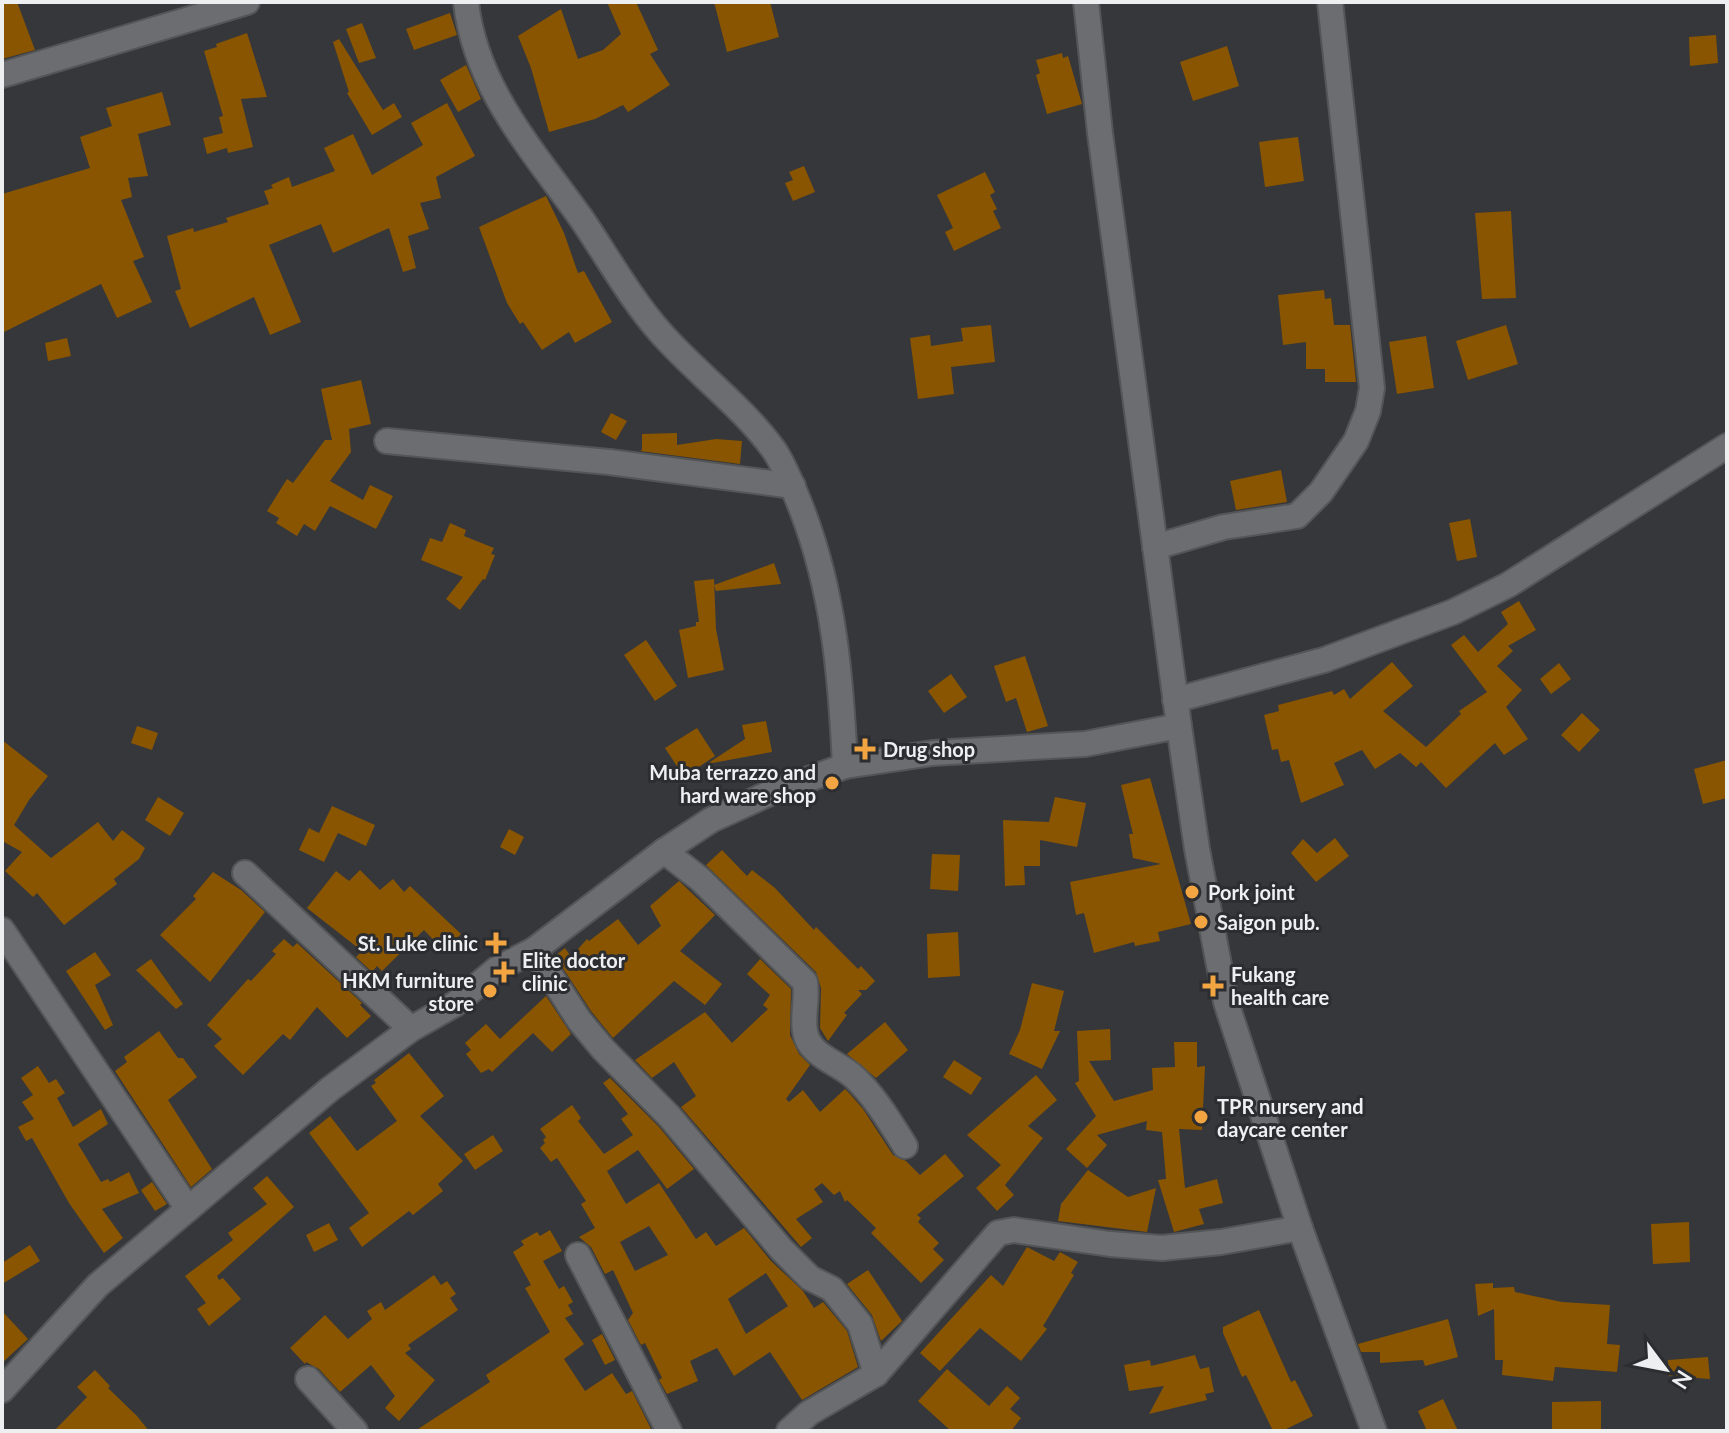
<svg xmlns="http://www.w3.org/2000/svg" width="1729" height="1433" viewBox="0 0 1729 1433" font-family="Lato,sans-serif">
	<rect width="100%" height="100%" fill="#36373a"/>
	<!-- building -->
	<g fill="#895500" fill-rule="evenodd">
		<path d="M2 2H17L35 50 2 59Z"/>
		<path d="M607 2H636L658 50 650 54 670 85 628 112 623 105 595 119 549 132 531 68 518 36 561 9 578 59 603 50 621 34Z"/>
		<path d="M714 2H770L779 37 727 52Z"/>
		<path d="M450 13 457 35 414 50 406 29Z"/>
		<path d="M362 23 376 58 359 63 346 29Z"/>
		<path d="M247 33 267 97 241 99 253 147 228 153 227 148 207 154 203 138 223 133 219 117 223 116 204 51 217 47 216 44Z"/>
		<path d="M1716 35 1718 63 1690 66 1689 37Z"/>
		<path d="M339 39 383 110 394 103 402 117 372 135 347 93 349 92 333 42Z"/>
		<path d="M1227 46 1239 86 1193 101 1180 62Z"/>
		<path d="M1062 53 1063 58 1068 56 1082 104 1047 114 1036 75 1040 73 1036 60Z"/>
		<path d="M466 65 481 99 458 112 440 80Z"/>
		<path d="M162 92 171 125 138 134 148 176 128 178 132 197 121 200 144 257 133 261 152 302 117 318 101 284 2 333V194L90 168 80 137 112 126 106 108Z"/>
		<path d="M447 103 475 156 436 177 441 198 420 203 429 229 408 236 416 268 403 272 389 228 333 253 321 224 269 245 301 322 270 335 254 297 190 328 175 291 181 289 167 236 193 228 194 232 228 222 226 218 269 204 264 191 273 188 271 185 289 177 292 187 335 171 324 148 353 134 372 175 423 145 411 123Z"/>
		<path d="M1298 137 1304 181 1265 187 1259 142Z"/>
		<path d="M804 166 815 192 793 201 785 183 793 180 789 172Z"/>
		<path d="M985 172 995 192 990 195 997 209 993 211 1001 228 954 251 945 232 953 228 937 195Z"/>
		<path d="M546 196 564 233 578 273 584 271 612 322 575 343 569 332 542 350 523 322 520 324 507 303 479 227Z"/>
		<path d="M1511 211 1516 298 1482 299 1475 213Z"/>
		<path d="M1324 290 1325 299 1331 298 1334 325H1350L1356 382H1325V369H1306V342L1283 345 1278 295Z"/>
		<path d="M991 325 995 362 951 367 954 394 918 399 910 338 930 335 931 346 963 341 961 328Z"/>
		<path d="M1506 325 1518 364 1468 380 1456 341Z"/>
		<path d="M1426 336 1434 388 1397 394 1389 342Z"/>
		<path d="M67 338 71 356 48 361 45 343Z"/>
		<path d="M361 380 371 424 349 429 351 452 330 481 363 500 370 485 393 496 376 529 330 506 315 531 304 524 297 536 276 523 279 518 267 511 287 479 293 483 325 440H332L321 389Z"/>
		<path d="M611 413 627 421 616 440 601 432Z"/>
		<path d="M677 433V445L716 439 742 441 740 464 640 451 642 450V434Z"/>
		<path d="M1281 470 1287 502 1236 510 1230 481Z"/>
		<path d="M1470 519 1477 557 1457 561 1449 523Z"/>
		<path d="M450 523 466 530 464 536 494 548 491 554 495 555 485 580 483 579 460 610 446 599 463 577 421 560 430 538 442 542Z"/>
		<path d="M774 563 781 584 716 591 714 585Z"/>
		<path d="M714 579 716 629 724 670 688 678 679 630 696 626V622H699L694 581Z"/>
		<path d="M1519 601 1536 630 1508 646 1513 651 1497 666 1522 690 1506 707 1528 739 1504 755 1495 743 1446 788 1421 762 1416 767 1400 753 1375 769 1362 750 1334 763 1344 785 1301 803 1289 760 1281 762 1278 749 1272 750 1264 715 1279 711 1278 705 1332 691 1334 695 1344 689 1350 699 1392 662 1413 686 1383 711 1426 747 1461 714 1459 711 1487 692 1451 645 1464 635 1478 652 1508 624 1501 612Z"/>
		<path d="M646 640 677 686 655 701 624 655Z"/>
		<path d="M1025 656 1048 726 1027 732 1016 698 1006 702 994 666Z"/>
		<path d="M1559 663 1571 679 1551 694 1540 679Z"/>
		<path d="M951 674 967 697 944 713 928 691Z"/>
		<path d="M1582 713 1600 730 1579 752 1561 735Z"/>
		<path d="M766 721 772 752 707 764 745 739 742 725Z"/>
		<path d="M137 726 158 733 152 750 131 743Z"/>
		<path d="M697 728 715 756 684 777 665 748Z"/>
		<path d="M2 740 48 776 29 800 14 825 51 858 98 822 113 841 122 830 145 848 139 859 114 879 117 884 64 925 37 893 33 897 5 871 22 852 4 842 2 846Z"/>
		<path d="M1727 760V798L1703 804 1694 769Z"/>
		<path d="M1150 778 1191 924 1158 932 1160 941 1135 946 1134 942 1094 953 1084 913 1076 915 1070 882 1161 864 1133 858 1129 834H1133L1121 785Z"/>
		<path d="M158 797 184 813 170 836 145 820Z"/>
		<path d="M1055 797 1086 803 1077 847 1040 840V866H1024L1025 885 1005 886 1003 820 1049 822Z"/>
		<path d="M332 806 375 825 366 846 338 833 324 862 299 850 309 828 319 833Z"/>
		<path d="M509 829 524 837 515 855 500 847Z"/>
		<path d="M1335 838 1349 856 1316 882 1291 853 1303 839 1317 853Z"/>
		<path d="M722 850 747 876 752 870 775 888 814 930 816 927 858 969 861 966 875 981 866 990H858L862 994 844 1013 847 1015 828 1041 820 1028 821 988 816 972 706 865Z"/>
		<path d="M932 854 960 855 958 891 930 889Z"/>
		<path d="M360 870 380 890 393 879 404 892 410 886 461 934 444 951 424 930 382 971 377 966 372 972 356 957 362 951 307 908 336 871 349 881Z"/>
		<path d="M213 872 241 890 265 912 210 982 160 935 196 899 193 896Z"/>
		<path d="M679 881 715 915 680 951 722 984 705 1005 674 981 613 1038 591 1011 555 956 565 948 571 957 587 939 589 941 618 919 638 945 661 926 650 906Z"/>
		<path d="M958 932 960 976 928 978 927 934Z"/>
		<path d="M284 939 293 947 297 943 362 1003 360 1005 371 1016 347 1038 317 1007 290 1040 283 1034 243 1075 214 1046 222 1039 207 1025 248 979 251 981 276 954 272 951Z"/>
		<path d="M95 952 111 975 95 985 113 1025 105 1030 66 971Z"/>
		<path d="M151 959 183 1004 176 1009 136 970Z"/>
		<path d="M760 959 791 989 790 1035 799 1054 810 1065 786 1099 789 1102 803 1090 820 1112 845 1089 842 1086 850 1094 863 1109 893 1155 906 1161 920 1175 945 1154 964 1176 917 1215 921 1218 918 1222 939 1243 933 1249 944 1260 921 1283 871 1233 876 1228 847 1200 845 1202 840 1191 834 1195 822 1183 814 1189 823 1202 796 1219 812 1238 801 1247 681 1107 696 1096 674 1062 652 1078 635 1060 705 1012 732 1043 768 1009 763 1005 770 995 747 974Z"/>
		<path d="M1032 983 1064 991 1054 1031H1060L1042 1069 1009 1054 1020 1030Z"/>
		<path d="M546 996 571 1034 552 1052 533 1033 492 1072 489 1069 481 1073 466 1054 471 1050 465 1043 486 1024 500 1039Z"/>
		<path d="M885 1022 908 1050 876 1078 847 1054Z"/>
		<path d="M1110 1029 1111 1060 1089 1061 1114 1101 1153 1090 1152 1068 1175 1067 1174 1042H1197V1067L1205 1066 1202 1130 1179 1129 1185 1188 1217 1179 1223 1203 1199 1209 1204 1224 1174 1232 1158 1180 1166 1179 1162 1132 1146 1130 1147 1121 1097 1135 1107 1145 1087 1168 1066 1149 1096 1116 1075 1083 1079 1081 1077 1031Z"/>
		<path d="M159 1031 178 1058H183L197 1077 168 1100 212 1169 191 1187 115 1071 127 1062 124 1057Z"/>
		<path d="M409 1053 444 1096 420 1116 463 1161 438 1184 443 1191 413 1215 409 1211 362 1247 349 1228 369 1213 309 1133 330 1116 357 1151 397 1121 371 1086 376 1083 374 1080Z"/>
		<path d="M954 1060 982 1078 971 1095 943 1077Z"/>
		<path d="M38 1066 49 1083 56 1079 65 1093 57 1098 73 1127 101 1109 108 1124 78 1144 101 1182 108 1179 110 1182 129 1172 139 1193 102 1209 123 1238 104 1253 69 1203 32 1138 26 1141 18 1127 34 1119 22 1102 33 1095 21 1078Z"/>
		<path d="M1036 1075 1057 1100 1028 1126 1043 1138 1005 1185 1014 1195 997 1211 976 1188 1001 1165 967 1135Z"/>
		<path d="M610 1078 659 1127 694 1169 667 1189 638 1150 607 1171 626 1204 659 1183 696 1239 706 1232 716 1246 744 1228 771 1261 803 1291 814 1308 823 1302 847 1331 858 1367 802 1400 770 1352 734 1376 717 1348 690 1361 698 1381 667 1394 659 1380 662 1378 645 1343 641 1345 628 1320 633 1313 613 1270 605 1274 591 1247 579 1237 595 1228 581 1204 586 1201 557 1158 551 1162 540 1148 545 1143 543 1140 546 1137 540 1129 572 1105 581 1118 578 1121 604 1154 633 1135 621 1119 628 1114 603 1083ZM649 1226 668 1255 635 1271 620 1242ZM766 1273 788 1306 746 1334 728 1299Z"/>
		<path d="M493 1135 503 1151 475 1170 464 1154Z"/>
		<path d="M1088 1170 1128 1197 1156 1188 1147 1232 1058 1221 1061 1204Z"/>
		<path d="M267 1176 294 1207 217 1276 219 1280 223 1278 241 1299 209 1326 197 1309 206 1303 185 1276 233 1240 228 1233 267 1204 253 1188Z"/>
		<path d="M152 1182 167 1204 155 1211 141 1190Z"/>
		<path d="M1689 1222 1690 1262 1653 1264 1651 1224Z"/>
		<path d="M329 1223 338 1240 314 1252 306 1235Z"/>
		<path d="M550 1230 562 1251 543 1261 559 1289 564 1286 573 1302 568 1305 573 1314 565 1318 584 1344 564 1359 585 1391 612 1373 626 1394 632 1391 652 1431H415L490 1382 486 1375 550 1332 525 1288 531 1285 513 1252 524 1245 521 1241 537 1232 540 1236Z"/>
		<path d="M30 1245 40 1261 2 1284V1263Z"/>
		<path d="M1027 1247 1054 1261 1060 1252 1078 1262 1071 1273 1074 1275 1043 1326 1047 1329 1021 1361 980 1328 940 1371 920 1353 991 1275 1003 1286Z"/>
		<path d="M868 1270 902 1321 881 1341 872 1315 847 1284Z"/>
		<path d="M434 1275 441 1285 447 1281 456 1294 450 1298 458 1310 408 1345 411 1349 405 1353 435 1380 399 1421 385 1408 395 1396 371 1365 340 1392 319 1369 306 1362 305 1364 290 1348 325 1315 348 1339 372 1319 367 1311 381 1302 385 1310Z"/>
		<path d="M1493 1283V1288L1514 1287 1515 1292 1562 1302 1610 1305 1607 1344 1620 1345 1617 1372 1555 1367 1553 1381 1502 1375 1503 1360H1495L1494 1309 1478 1316 1475 1284Z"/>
		<path d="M1259 1310 1291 1382 1295 1380 1313 1416 1282 1431H1273L1246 1375 1242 1377 1223 1333V1327Z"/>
		<path d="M2 1311 28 1339 2 1363Z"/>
		<path d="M1448 1319 1458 1357 1425 1366 1423 1360 1380 1363V1352H1361L1358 1344Z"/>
		<path d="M602 1334 615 1360 605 1365 592 1340Z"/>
		<path d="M1195 1355 1200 1369 1209 1367 1214 1392 1205 1394 1207 1400 1149 1414 1164 1386 1129 1391 1124 1365 1150 1360 1151 1366Z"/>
		<path d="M1708 1357 1710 1379 1669 1376 1668 1360Z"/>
		<path d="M947 1369 989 1406 1007 1386 1020 1398 1010 1409 1021 1418 1011 1431H951L918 1401Z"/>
		<path d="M95 1370 110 1386 108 1388 137 1416 149 1431H54L87 1397 77 1387Z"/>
		<path d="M1443 1399 1458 1431H1427L1418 1411Z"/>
		<path d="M1601 1401V1431H1552V1402Z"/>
	</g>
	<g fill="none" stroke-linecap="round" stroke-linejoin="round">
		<!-- minor casing -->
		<g stroke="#535557" stroke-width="28">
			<g id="minor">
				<path d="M466 2C475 87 533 151 581 218 607 256 630 298 660 332 696 373 742 406 774 450 786 468 794 490 802 510 834 593 841 678 845 766"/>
				<path d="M1086 2 1100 133 1179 726 1197 849 1226 1002 1300 1228 1374 1431"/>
				<path d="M2 75 247 2"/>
				<path d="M387 441 609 462 793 486"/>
				<path d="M1155 547 1224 527 1297 516 1321 492 1356 441 1368 411 1372 388 1330 2"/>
				<path d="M1175 700 1324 660 1453 612 1508 585 1727 446"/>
				<path d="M664 851 700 879 805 982C808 998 802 1015 805 1031 808 1055 837 1062 853 1076 874 1095 890 1122 905 1146"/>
				<path d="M245 873 411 1029"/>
				<path d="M2 930 188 1209"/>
				<path d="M534 950 579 1020 603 1049 670 1117 782 1250 810 1278 832 1289 860 1324 876 1374"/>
				<path d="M578 1255 669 1431"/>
				<path d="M308 1379 355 1431"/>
				<path d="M2 1390 98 1285 330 1089 411 1029 455 1004 497 969 534 950 664 851 711 820 770 793 845 766 933 753 1085 744 1179 726"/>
				<path d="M789 1431 809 1413 876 1374 998 1233 1014 1230 1110 1244 1162 1248 1221 1242 1300 1228"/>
			</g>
		</g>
		<!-- minor -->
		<use href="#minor" stroke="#6c6d70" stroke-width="24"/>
	</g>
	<!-- markers -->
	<g fill="#f2a540" stroke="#2c2d30" stroke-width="3">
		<path d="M861 737h8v8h8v8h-8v8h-8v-8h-8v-8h8z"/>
		<circle cx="832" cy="783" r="8"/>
		<circle cx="1192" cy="892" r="8"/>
		<circle cx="1201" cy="922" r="8"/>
		<path d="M492 931h8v8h8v8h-8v8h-8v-8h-8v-8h8z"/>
		<path d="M500 960h8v8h8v8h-8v8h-8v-8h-8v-8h8z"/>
		<path d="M1209 974h8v8h8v8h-8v8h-8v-8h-8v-8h8z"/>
		<circle cx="490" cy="991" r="8"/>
		<circle cx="1201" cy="1117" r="8"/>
	</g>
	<g text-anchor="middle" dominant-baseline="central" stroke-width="6" stroke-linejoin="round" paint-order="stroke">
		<!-- poi labels -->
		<g font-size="20" font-weight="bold" fill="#eeeff1" stroke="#2c2d30" text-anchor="start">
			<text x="883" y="749">Drug shop</text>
			<text x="816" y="772" text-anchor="end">Muba terrazzo and<tspan x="816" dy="23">hard ware shop</tspan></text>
			<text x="1208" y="892">Pork joint</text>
			<text x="1217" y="922">Saigon pub.</text>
			<text x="478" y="943" text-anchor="end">St. Luke clinic</text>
			<text x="522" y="960">Elite doctor<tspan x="522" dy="23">clinic</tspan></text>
			<text x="1231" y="974">Fukang<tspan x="1231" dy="23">health care</tspan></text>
			<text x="474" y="980" text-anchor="end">HKM furniture<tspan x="474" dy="23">store</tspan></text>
			<text x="1217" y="1106">TPR nursery and<tspan x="1217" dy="23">daycare center</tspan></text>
		</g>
	</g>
	<!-- border -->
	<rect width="1729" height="1433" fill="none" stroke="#eeeff1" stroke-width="8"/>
	<!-- north arrow -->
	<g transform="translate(1665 1369) rotate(122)" stroke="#2c2d30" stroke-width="6" paint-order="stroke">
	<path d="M0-6L14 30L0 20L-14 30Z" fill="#eeeff1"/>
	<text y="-12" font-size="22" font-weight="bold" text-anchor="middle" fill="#eeeff1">N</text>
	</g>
</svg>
